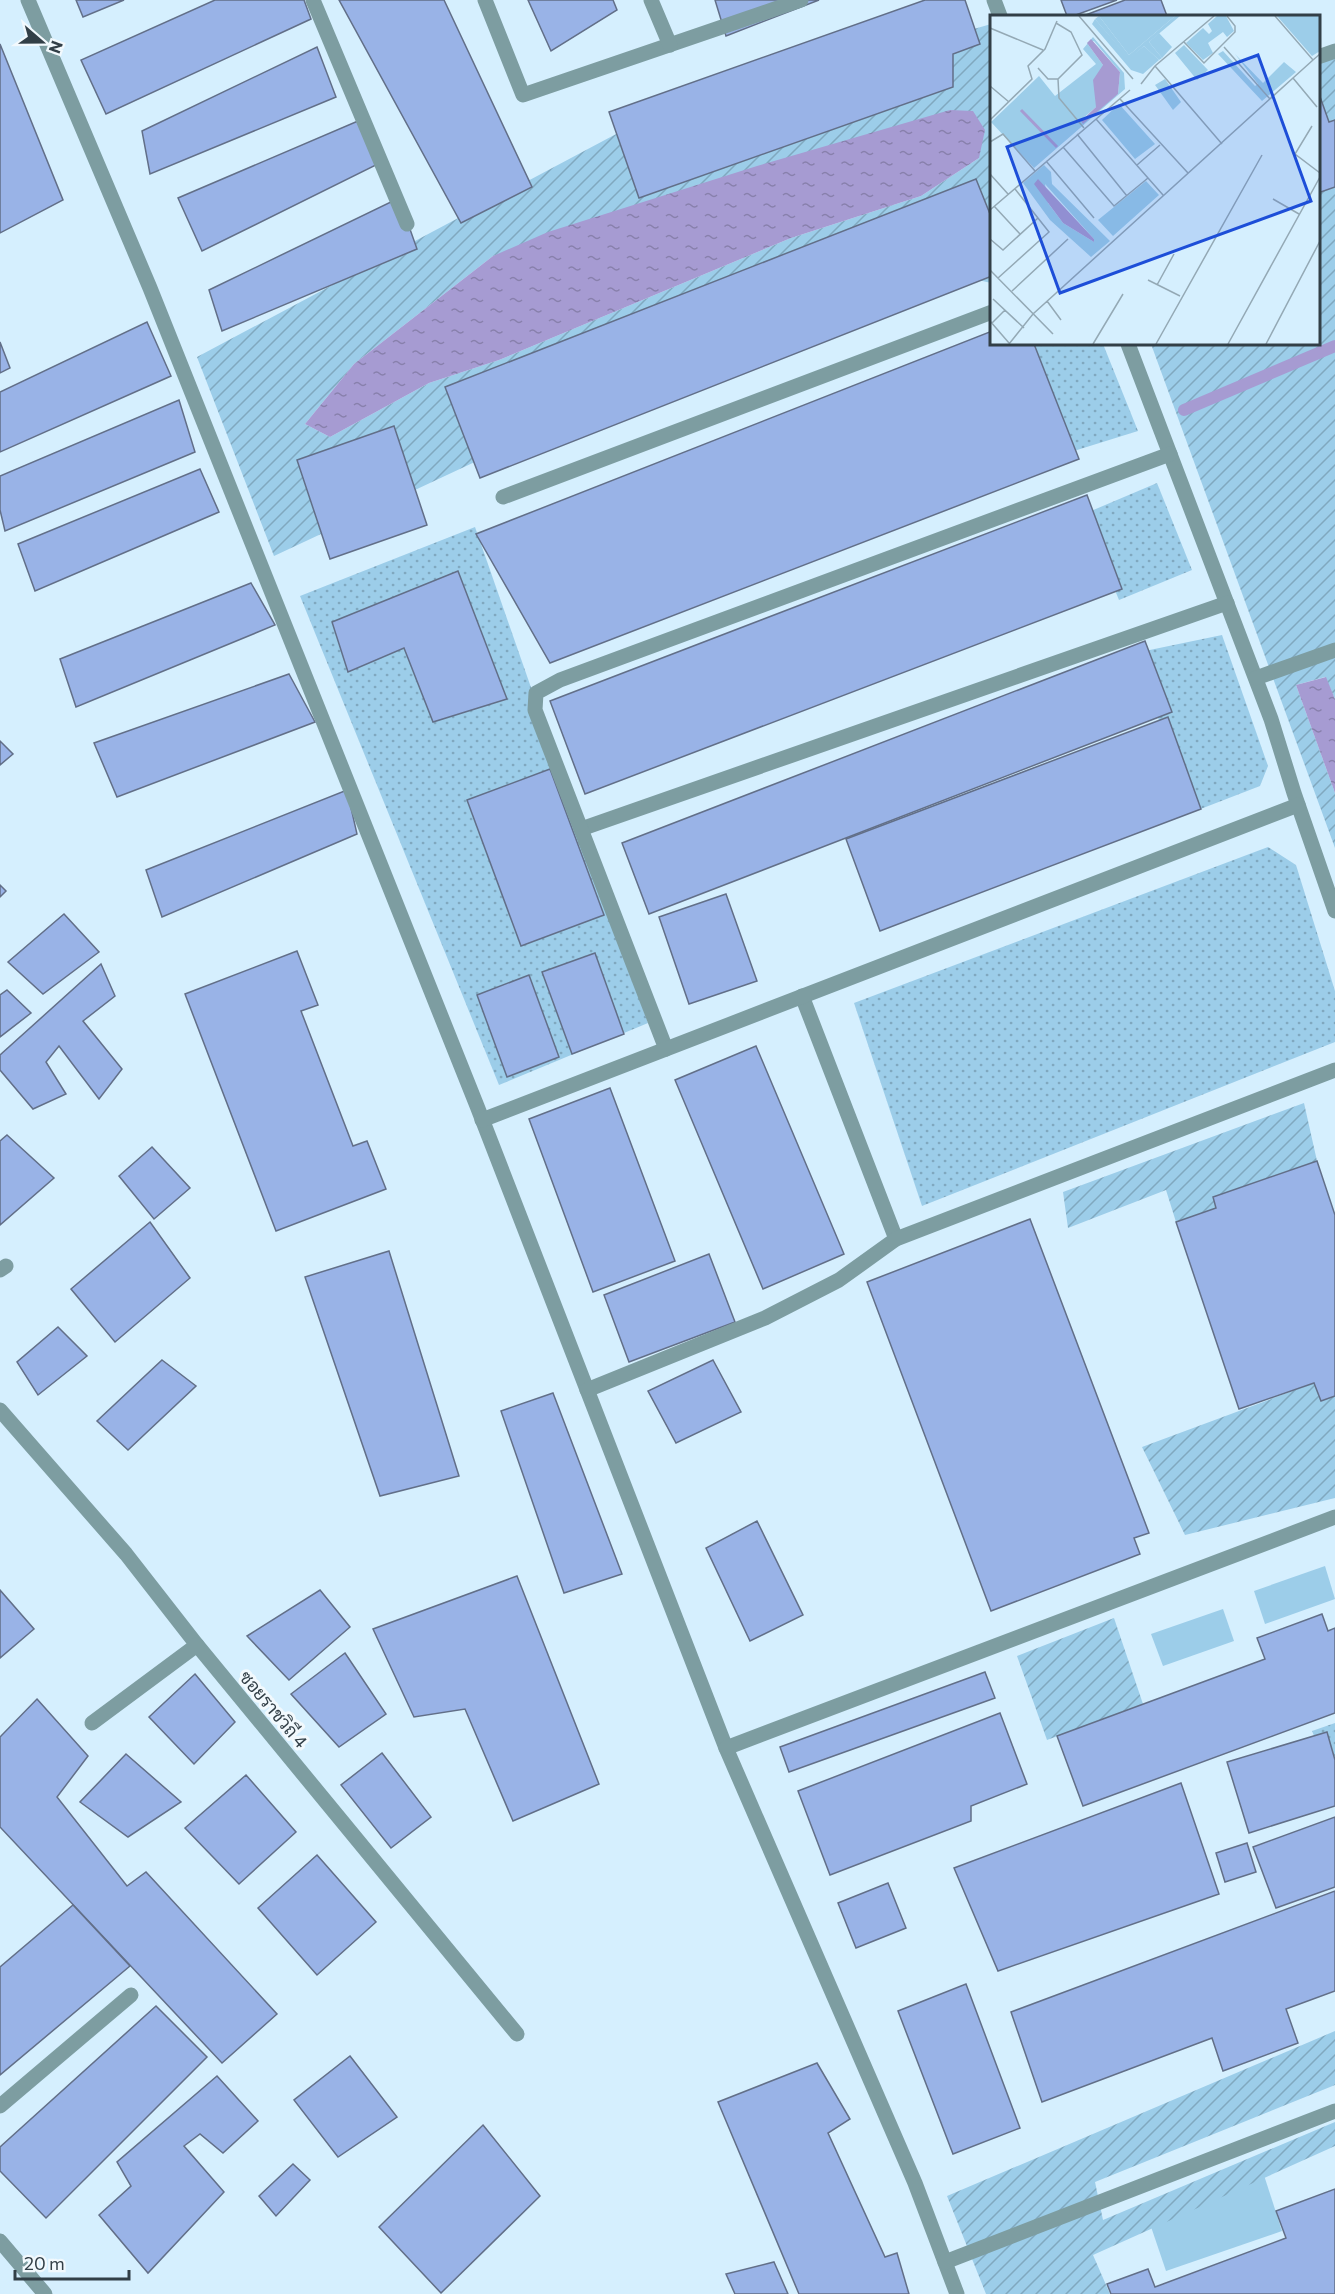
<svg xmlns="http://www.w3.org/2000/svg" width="1335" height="2294" viewBox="0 0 1335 2294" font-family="Commissioner,Sarabun,sans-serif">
	<defs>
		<pattern id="grass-dots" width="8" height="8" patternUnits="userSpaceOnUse" patternTransform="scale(1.5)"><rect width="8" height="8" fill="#9ccde9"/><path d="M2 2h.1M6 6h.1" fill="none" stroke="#80a8bf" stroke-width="1.8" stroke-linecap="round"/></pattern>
		<pattern id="garden-furrows" width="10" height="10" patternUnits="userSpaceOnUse" patternTransform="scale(1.5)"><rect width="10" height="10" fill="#9ccde9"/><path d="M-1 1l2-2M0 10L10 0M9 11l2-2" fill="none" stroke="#80a8bf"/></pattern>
		<pattern id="water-ripples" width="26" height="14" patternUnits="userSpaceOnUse" patternTransform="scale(1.5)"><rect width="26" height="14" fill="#a69bd2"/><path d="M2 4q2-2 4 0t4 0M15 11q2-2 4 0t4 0" fill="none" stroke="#8880ac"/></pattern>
	</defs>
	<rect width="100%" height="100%" fill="#d5effe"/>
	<!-- grass -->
	<g fill="url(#grass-dots)">
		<path d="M1024 344H1103L1138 431 1061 455Z"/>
		<path d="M1157 483 1192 570 1119 600 1084 514Z"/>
		<path d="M475 527 648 1023 499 1085 300 596Z"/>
		<path d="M1222 635 1268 766 1260 786 1185 815 1140 652Z"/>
		<path d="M1268 847 1296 865 1335 991V1042L922 1206 854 1003Z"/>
		<path d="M1335 1723V1785L1312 1731Z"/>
	</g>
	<!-- park -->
	<g fill="#9ccde9">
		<path d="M1325 1566 1335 1599 1265 1624 1254 1591Z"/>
		<path d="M1223 1609 1234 1641 1163 1666 1151 1634Z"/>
		<path d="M1261 2166 1282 2231 1166 2271 1144 2206Z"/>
	</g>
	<!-- garden -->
	<g fill="url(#garden-furrows)" fill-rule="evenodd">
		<path d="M991 24V283L902 262 274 556 197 357 618 133ZM979 158 921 196 791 238 499 360 429 383 330 437 305 424 354 364 493 256Z"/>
		<path d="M1335 50V699L1325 677 1296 685 1335 793V848L1151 344H1318L1319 57Z"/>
		<path d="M1304 1103 1317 1161 1213 1197 1216 1208 1176 1222 1166 1190 1068 1228 1063 1192Z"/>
		<path d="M1314 1383 1321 1401 1335 1396V1498L1185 1535 1142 1447Z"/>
		<path d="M1114 1618 1143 1704 1047 1740 1017 1656Z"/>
		<path d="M1335 2031V2085L1095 2182 1103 2220 1335 2122V2146L1093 2255 1110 2294H986L947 2196Z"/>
	</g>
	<!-- water -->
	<g fill="url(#water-ripples)">
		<path d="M950 110 973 111 985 130 979 158 921 196 791 238 499 360 429 383 330 437 305 424 354 364 493 256 548 232 757 166Z"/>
		<path d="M1326 677 1335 699V793L1296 685Z"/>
	</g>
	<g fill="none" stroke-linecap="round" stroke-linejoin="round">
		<!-- stream -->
		<path stroke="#a69bd2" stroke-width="12" d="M1184 410 1335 346"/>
	</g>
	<!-- building -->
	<g fill="#99b3e7" stroke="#626f88" stroke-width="1.5">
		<path d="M76 0H124L83 17Z"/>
		<path d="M215 0H304L311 19 106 114 81 60Z"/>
		<path d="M339 0H444L532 187 461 223Z"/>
		<path d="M528 0H613L617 10 551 51Z"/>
		<path d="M715 0H819L726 36Z"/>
		<path d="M925 0H965L980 44 953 54V87L639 198 609 112Z"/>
		<path d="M1061 0H1117L1073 16H1067Z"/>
		<path d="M1125 0H1161L1167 16H1083Z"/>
		<path d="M0 44 63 200 0 233Z"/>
		<path d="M317 47 336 97 150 174 142 131Z"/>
		<path d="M1318 91 1329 122 1335 120V187L1318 193Z"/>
		<path d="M358 121 380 163 202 251 178 198Z"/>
		<path d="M976 179 992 219V276L480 478 445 387Z"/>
		<path d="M399 198 417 249 222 331 209 290Z"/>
		<path d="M147 322 171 376 0 452V392Z"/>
		<path d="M992 331V344H1034L1079 459 550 663 476 534Z"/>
		<path d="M0 342 10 368 0 373Z"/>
		<path d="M179 400 195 452 5 531 0 510V476Z"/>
		<path d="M394 426 427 525 330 559 297 460Z"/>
		<path d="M200 469 219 512 35 591 18 544Z"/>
		<path d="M1087 495 1122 589 585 794 550 701Z"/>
		<path d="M458 571 507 699 433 722 404 648 348 672 332 622Z"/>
		<path d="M251 583 275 625 76 707 60 659Z"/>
		<path d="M1145 641 1172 712 649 914 622 843Z"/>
		<path d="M289 674 315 722 117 797 94 743Z"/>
		<path d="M1168 717 1201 809 880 931 846 839Z"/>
		<path d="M0 741 13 754 0 765Z"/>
		<path d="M550 769 604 915 521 946 467 800Z"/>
		<path d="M347 790 357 834 162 917 146 870Z"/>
		<path d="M0 885 6 891 0 897Z"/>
		<path d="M726 894 757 981 689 1004 659 917Z"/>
		<path d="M64 914 99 952 43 994 8 962Z"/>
		<path d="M297 951 318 1005 301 1011 353 1146 367 1141 386 1189 276 1231 185 994Z"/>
		<path d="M595 953 624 1034 572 1054 542 972Z"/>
		<path d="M101 964 115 996 83 1021 122 1069 99 1099 59 1046 46 1062 66 1094 33 1109 0 1070V1055Z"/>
		<path d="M529 975 559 1057 507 1077 477 995Z"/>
		<path d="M7 990 31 1013 0 1037V995Z"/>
		<path d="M756 1046 844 1254 763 1289 675 1080Z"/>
		<path d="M610 1088 675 1261 593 1292 529 1119Z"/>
		<path d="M7 1135 54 1178 0 1225V1141Z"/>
		<path d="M152 1147 190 1188 154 1219 119 1176Z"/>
		<path d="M1317 1161 1335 1215V1396L1321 1401 1314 1383 1239 1409 1176 1222 1216 1208 1213 1197Z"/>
		<path d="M1030 1219 1149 1533 1134 1538 1140 1554 991 1611 867 1282Z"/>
		<path d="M150 1222 190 1278 115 1342 71 1289Z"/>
		<path d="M389 1251 459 1476 380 1496 305 1277Z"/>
		<path d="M709 1254 735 1322 629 1362 604 1295Z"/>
		<path d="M58 1327 87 1356 38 1395 17 1362Z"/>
		<path d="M162 1360 196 1386 128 1450 97 1421Z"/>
		<path d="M713 1360 741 1412 676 1443 648 1391Z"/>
		<path d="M553 1393 622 1574 564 1593 501 1411Z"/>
		<path d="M757 1521 803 1615 750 1641 706 1548Z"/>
		<path d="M517 1576 599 1784 513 1821 465 1709 414 1717 373 1629Z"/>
		<path d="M0 1590 34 1629 0 1658Z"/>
		<path d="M320 1590 350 1627 289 1680 247 1636Z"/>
		<path d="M1322 1614 1328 1631 1335 1628V1713L1083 1806 1057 1736 1265 1659 1257 1638Z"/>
		<path d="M345 1653 386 1714 339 1747 291 1694Z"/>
		<path d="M985 1672 995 1698 789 1772 780 1747Z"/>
		<path d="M195 1674 235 1722 194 1764 149 1717Z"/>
		<path d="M37 1699 88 1756 57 1797 127 1886 146 1872 277 2014 222 2063 0 1827V1737Z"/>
		<path d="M1000 1713 1027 1784 971 1806V1821L830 1875 798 1791Z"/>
		<path d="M1327 1732 1335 1760V1806L1249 1833 1227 1762Z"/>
		<path d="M382 1753 431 1817 391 1848 341 1785Z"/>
		<path d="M126 1754 181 1802 128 1837 80 1802Z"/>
		<path d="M246 1775 296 1832 239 1884 185 1828Z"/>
		<path d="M1181 1783 1219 1894 998 1971 954 1868Z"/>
		<path d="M1335 1817V1887L1276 1908 1253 1847Z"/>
		<path d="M1247 1843 1256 1872 1225 1882 1216 1853Z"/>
		<path d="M317 1855 376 1922 317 1975 258 1908Z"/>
		<path d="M888 1883 906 1928 856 1948 838 1903Z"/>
		<path d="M1335 1891V1991L1286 2009 1298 2043 1223 2071 1212 2038 1042 2102 1011 2012Z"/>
		<path d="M73 1905 130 1966 0 2075V1967Z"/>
		<path d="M966 1984 1020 2128 953 2154 898 2011Z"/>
		<path d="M156 2006 207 2057 46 2218 0 2171V2147Z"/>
		<path d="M350 2056 397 2117 338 2157 294 2100Z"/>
		<path d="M817 2063 850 2119 828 2133 885 2257 897 2253 909 2294H799L718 2102Z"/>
		<path d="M217 2076 258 2121 223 2153 200 2134 184 2146 224 2192 148 2273 99 2215 131 2186 117 2162Z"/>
		<path d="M483 2125 540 2196 441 2293 379 2227Z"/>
		<path d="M293 2164 310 2180 276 2216 259 2196Z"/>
		<path d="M1335 2189V2294H1111L1107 2284 1148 2269 1155 2287 1286 2238 1276 2211Z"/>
		<path d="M774 2262 788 2294H735L726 2274Z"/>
	</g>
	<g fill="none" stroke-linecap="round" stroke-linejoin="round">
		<!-- minor -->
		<g stroke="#7d9da1" stroke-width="15">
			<path d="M28 0 150 288 477 1106 726 1748 915 2183 957 2294"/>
			<path d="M313 0 407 224"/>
			<path d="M485 0 523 95 801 0"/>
			<path d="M651 0 670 45"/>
			<path d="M994 0 1000 16"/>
			<path d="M1318 57 1335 51"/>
			<path d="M1128 344 1271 719 1294 793 1335 911"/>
			<path d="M503 497 992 312"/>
			<path d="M1256 678 1335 650"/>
			<path d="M581 829 1227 603"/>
			<path d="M802 996 896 1239"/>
			<path d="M666 1049 535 710 536 693 560 680 1170 454"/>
			<path d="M482 1120 1298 805"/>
			<path d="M0 1270 6 1266"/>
			<path d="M587 1390 765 1318 839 1280 896 1239 1335 1070"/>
			<path d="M0 1410 126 1554 197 1645 517 2034"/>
			<path d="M92 1723 197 1645"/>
			<path d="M726 1748 1335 1517"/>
			<path d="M0 2106 131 1995"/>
			<path d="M0 2241 45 2294"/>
			<path d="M945 2262 1335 2111"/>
		</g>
	</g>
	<g text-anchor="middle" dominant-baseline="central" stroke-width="6" stroke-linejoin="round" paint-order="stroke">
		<!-- street labels -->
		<g font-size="18" fill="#323f47" stroke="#f2f9fd">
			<text transform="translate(274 1709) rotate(50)">ซอยราชวิถี 4</text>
		</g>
	</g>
	<!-- overview -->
	<g transform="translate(990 15)">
		<rect width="330" height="330" fill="#d5effe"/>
		<path d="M109 1H185L139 40ZM227 1H236L244 16 237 22 233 17 218 28 223 38 213 45 196 28 213 13 219 19 222 16 218 9ZM287 1H330V36L322 41ZM105 4 139 43 154 31 169 45 153 59 141 55 102 9ZM169 18 182 32 172 43 159 27ZM194 30 218 55 207 65 185 38ZM129 89 165 129 145 144 112 105ZM156 166 169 180 123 221 108 205Z" fill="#9ccde9"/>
		<path d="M109 1 139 40 185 1H190L159 27 172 43 169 45 154 31 139 44 105 4Z" fill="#9ccde9"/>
		<path d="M103 22 134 58 135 74 44 153 1 107 49 61 65 81 106 49 93 34ZM104 26 130 57 128 79 91 105 106 92 113 50 97 28ZM233 36 265 71 268 69 245 39 273 68 294 47 306 57 272 86 228 39ZM175 64 191 87 183 95 165 70ZM54 150 61 157 62 169 120 226 101 242 60 205 33 168ZM55 169 104 224V227L73 208 58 188Z" fill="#9ccde9" fill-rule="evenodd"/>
		<path d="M101 24 130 57 128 79 93 109 91 106 106 92 103 65 113 50 97 28ZM48 164 104 224V227L73 208 44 169Z" fill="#a69bd2"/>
		<path fill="none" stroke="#a69bd2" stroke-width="3" d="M31 95 67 132"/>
		<path fill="none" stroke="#94a9b5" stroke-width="1.5" d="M89 1 143 64M285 1 323 45 330 39M0 13 53 35M194 27 214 48 245 17V11L237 1M234 32 280 84M323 45 303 63 327 92M165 51 232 129M48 53 58 64H68L92 40 81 17 66 8M68 64 69 83 94 113M151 69 165 51 224 1M0 71 19 87M130 84 198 158M106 104 173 180M0 105 42 64 38 51 55 34 67 6M322 111 305 139 330 158M87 119 137 181M0 127 13 119 45 156M73 132 124 191 158 163M56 146 104 203M147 150 170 130M0 159 18 179M283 184 309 199M4 191 30 219M0 195 140 75M0 224 13 235 48 203M0 255 63 319M8 263 59 217 25 174M158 265 190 281M167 270 184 239M22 276 78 224M3 284 34 313M57 286 71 305M0 306 19 328M2 308 15 295M19 329 43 299 303 63M103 329 133 279M166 329 272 140M238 329 330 162M276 329 330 226"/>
		<path fill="#1d4ed8" fill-opacity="0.15" stroke="#1d4ed8" stroke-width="3" d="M268 40 321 186 70 278 17 132Z"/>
		<rect width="330" height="330" fill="none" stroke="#323f47" stroke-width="3"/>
	</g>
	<!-- north arrow -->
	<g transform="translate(42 42) rotate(110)" stroke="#f2f9fd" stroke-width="4.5" paint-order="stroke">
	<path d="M0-4.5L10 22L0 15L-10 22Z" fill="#323f47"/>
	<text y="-9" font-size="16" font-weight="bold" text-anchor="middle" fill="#323f47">N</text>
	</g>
	<!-- scale -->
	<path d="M15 2270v9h114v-9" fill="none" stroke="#323f47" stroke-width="3"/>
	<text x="24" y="2270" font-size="18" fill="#323f47" stroke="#f2f9fd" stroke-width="4.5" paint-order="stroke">20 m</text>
</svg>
